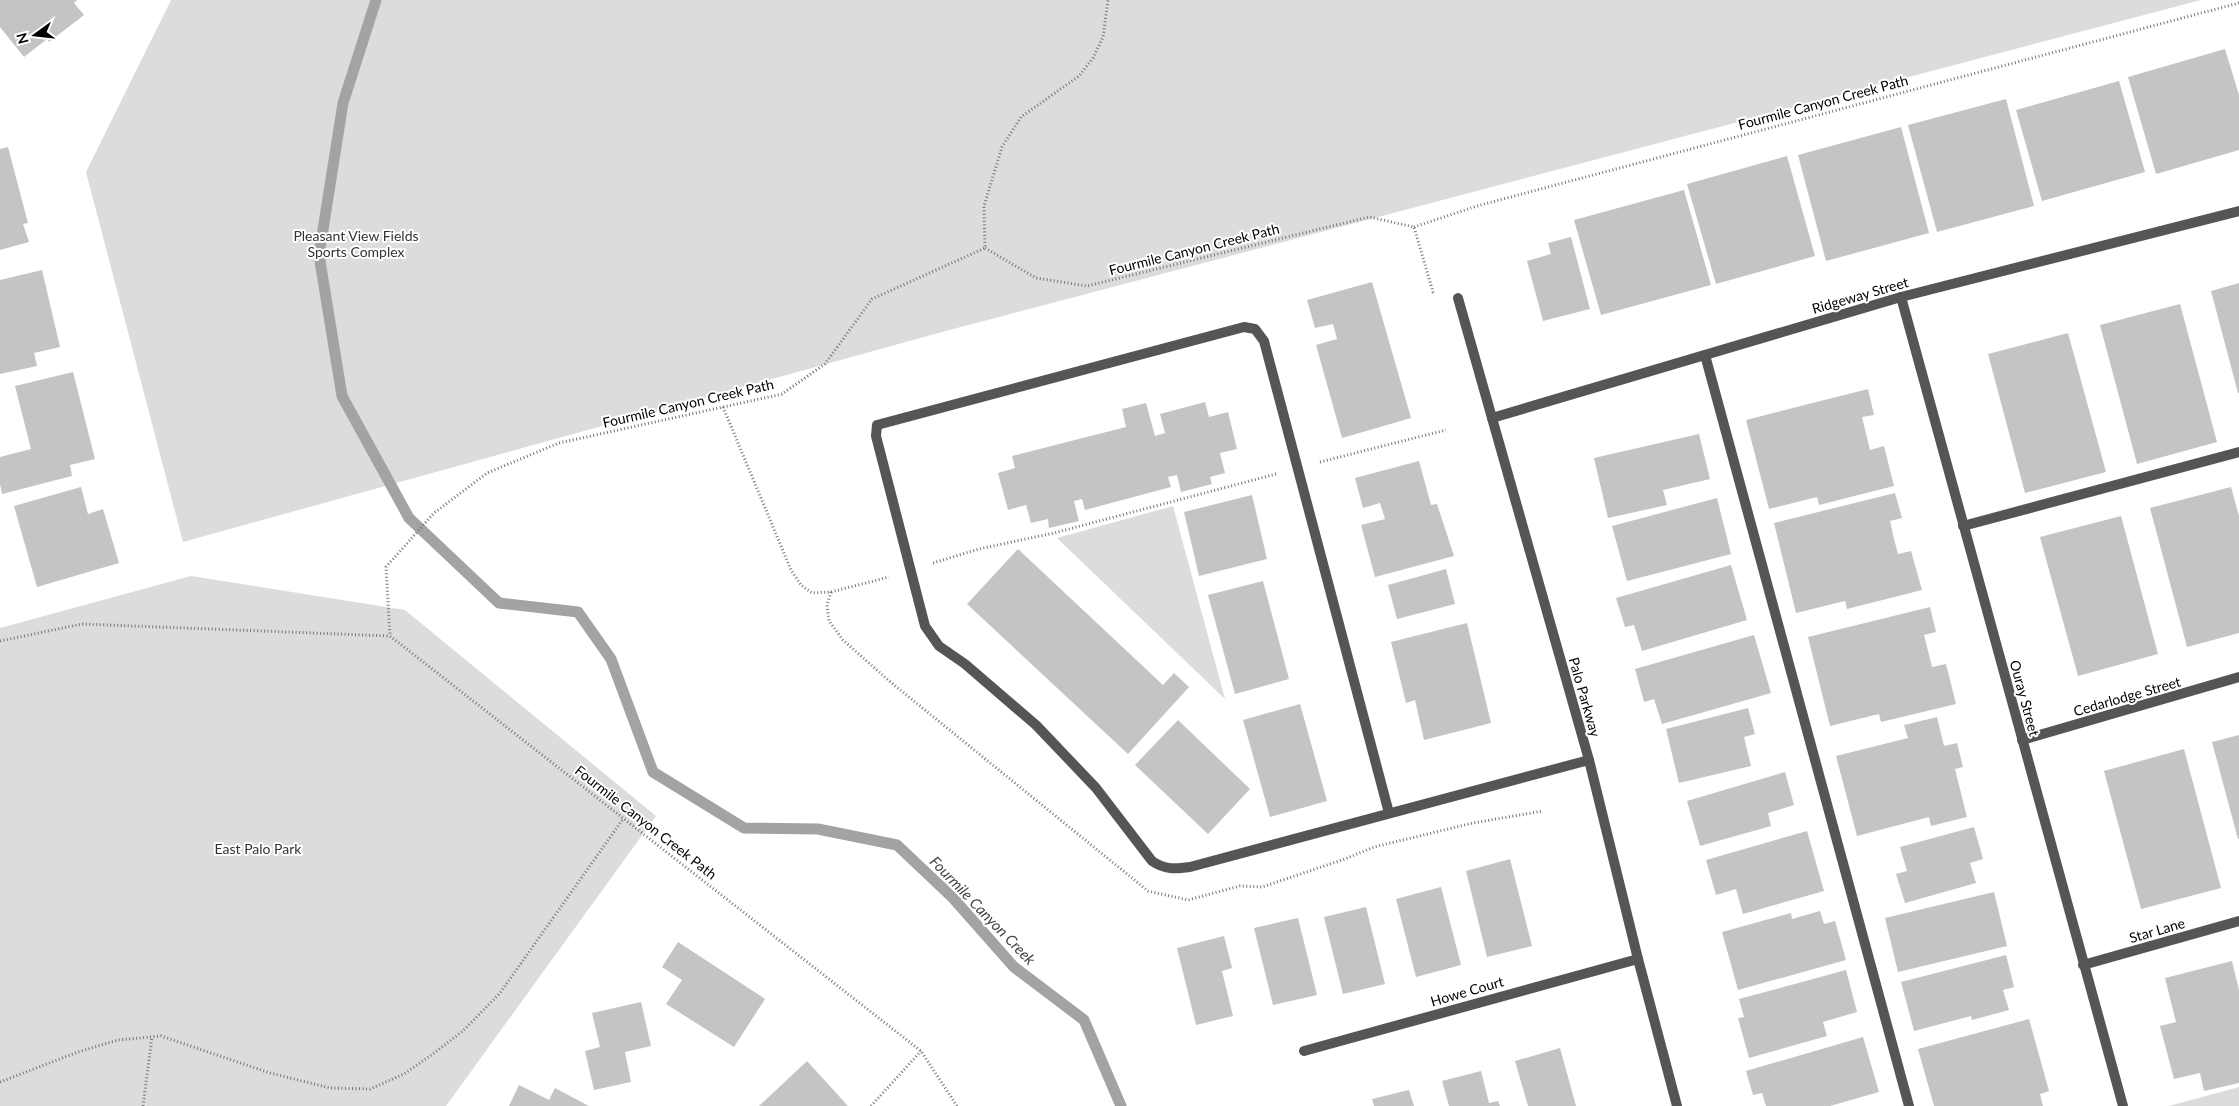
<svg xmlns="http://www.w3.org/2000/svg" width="2239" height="1106" viewBox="0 0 2239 1106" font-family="Lato,sans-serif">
	<rect width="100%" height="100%" fill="#fff"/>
	<!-- green -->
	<g fill="#dcdcdc">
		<path d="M171 0H2201L942 332 183 542 86 172Z"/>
		<path d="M1173 506 1225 699 1057 538Z"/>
		<path d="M191 576 405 610 656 816 446 1106H0V628Z"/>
		<path d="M2239 1087V1106H2169Z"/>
	</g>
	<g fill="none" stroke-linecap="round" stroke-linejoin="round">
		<!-- stream -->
		<path stroke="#a3a3a3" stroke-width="11" d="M376 0 343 103 319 255 342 396 409 518 499 603 578 612 611 659 653 772 744 828 818 829 897 845 953 898 1014 967 1084 1020 1121 1106"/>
	</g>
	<!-- building -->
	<g fill="#c4c4c4">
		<path d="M0 0H77L74 3 84 15 49 42 47 39 24 57 0 27Z"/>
		<path d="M2225 49 2239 95V150L2156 174 2128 77Z"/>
		<path d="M2119 81 2145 172 2042 201 2016 110Z"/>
		<path d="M2006 99 2034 206 1937 232 1908 125Z"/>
		<path d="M1901 127 1929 233 1826 261 1798 155Z"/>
		<path d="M8 147 28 223 23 224 29 242 0 250V149Z"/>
		<path d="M1787 156 1815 256 1716 284 1687 184Z"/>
		<path d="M1684 190 1711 285 1601 315 1574 220Z"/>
		<path d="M1571 237 1590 309 1543 321 1527 261 1551 254 1548 243Z"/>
		<path d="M42 270 60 347 34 353 37 366 0 374V280Z"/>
		<path d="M1372 282 1411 418 1342 438 1316 345 1337 339 1333 324 1315 328 1307 300Z"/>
		<path d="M2239 283V393H2238L2211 291Z"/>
		<path d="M2180 304 2217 442 2137 464 2100 325Z"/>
		<path d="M2068 333 2106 472 2025 493 1988 354Z"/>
		<path d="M73 372 95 459 70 465 72 476 2 494 0 484V457L31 449 15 386Z"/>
		<path d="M1868 389 1874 415 1862 417 1870 450 1884 446 1894 486 1819 505 1817 497 1769 509 1746 420Z"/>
		<path d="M1205 402 1209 417 1228 412 1237 449 1220 453 1225 473 1210 477 1212 484 1181 492 1177 475 1168 477 1171 487 1085 510 1082 499 1074 501 1079 521 1049 528 1048 519 1031 523 1026 505 1008 510 998 473 1015 468 1012 456 1126 427 1122 409 1146 403 1155 436 1165 433 1160 414Z"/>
		<path d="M1699 434 1710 479 1663 490 1667 505 1608 518 1594 458Z"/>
		<path d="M1419 461 1431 505 1437 504 1454 556 1375 577 1361 525 1385 519 1380 503 1363 508 1355 478Z"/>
		<path d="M81 487 88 514 103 509 119 563 37 587 14 506Z"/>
		<path d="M2231 487 2239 516V633L2187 647 2150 508Z"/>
		<path d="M1895 493 1902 518 1890 521 1894 539 1898 554 1911 551 1922 590 1847 609 1845 601 1796 613 1774 523Z"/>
		<path d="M1252 495 1267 559 1199 576 1184 512Z"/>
		<path d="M1717 498 1731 554 1627 581 1612 526Z"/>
		<path d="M2121 516 2158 654 2078 676 2040 537Z"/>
		<path d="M1018 549 1163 685 1174 673 1189 687 1128 754 967 604Z"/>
		<path d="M1731 565 1747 620 1642 651 1634 625 1625 627 1616 598Z"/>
		<path d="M1446 569 1455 604 1397 619 1388 585Z"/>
		<path d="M1263 581 1289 679 1235 694 1208 595Z"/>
		<path d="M1930 607 1936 632 1924 635 1932 667 1946 664 1956 704 1881 722 1879 714 1830 726 1808 637Z"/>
		<path d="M1467 623 1491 723 1424 740 1415 700 1406 703 1391 642Z"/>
		<path d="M1754 635 1771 693 1662 724 1654 699 1644 702 1635 669Z"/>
		<path d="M1300 704 1327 801 1270 817 1243 720Z"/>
		<path d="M1748 708 1755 734 1744 737 1751 766 1679 783 1666 729Z"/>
		<path d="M1937 717 1944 746 1957 743 1963 767 1955 769 1967 817 1931 826 1929 817 1857 836 1836 756 1908 738 1904 725Z"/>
		<path d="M1178 720 1250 789 1208 834 1135 765Z"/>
		<path d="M2239 735V839H2238L2212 742Z"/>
		<path d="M2184 749 2221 888 2141 909 2104 771Z"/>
		<path d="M1785 772 1794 805 1768 813 1771 826 1700 846 1687 801Z"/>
		<path d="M1974 827 1983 859 1970 863 1976 883 1905 903 1896 874 1907 871 1900 847Z"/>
		<path d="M1807 831 1824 891 1743 914 1736 889 1716 895 1706 860Z"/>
		<path d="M1510 859 1532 946 1487 957 1466 871Z"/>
		<path d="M1441 887 1461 965 1416 977 1396 899Z"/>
		<path d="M1994 892 2007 946 1898 972 1885 918Z"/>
		<path d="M1366 907 1385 984 1343 994 1324 917Z"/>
		<path d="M1820 911 1824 924 1835 921 1846 960 1738 990 1722 932 1791 913 1792 919Z"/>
		<path d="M1298 918 1317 995 1273 1005 1254 928Z"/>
		<path d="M1224 936 1232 968 1222 971 1233 1016 1196 1025 1177 948Z"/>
		<path d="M678 942 765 999 734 1047 666 1004 682 980 662 967Z"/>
		<path d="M2006 955 2014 987 2003 990 2009 1010 1972 1020 1971 1016 1914 1031 1901 982Z"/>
		<path d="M2232 961 2239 990V1083L2204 1091 2200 1073 2174 1079 2160 1026 2176 1022 2165 978Z"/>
		<path d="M1846 970 1857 1012 1823 1022 1827 1036 1749 1058 1738 1018 1744 1017 1739 999Z"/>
		<path d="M641 1002 651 1046 625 1052 631 1082 594 1090 585 1051 600 1047 592 1013Z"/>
		<path d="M2029 1019 2049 1091 2040 1094 2043 1106H1934L1918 1049Z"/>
		<path d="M1863 1037 1879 1092 1830 1106H1766L1762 1093 1753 1095 1746 1071Z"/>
		<path d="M1560 1048 1576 1106H1528L1515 1061Z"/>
		<path d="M807 1061 848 1106H759Z"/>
		<path d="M1481 1071 1489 1103 1498 1101 1500 1106H1449L1442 1081Z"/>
		<path d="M519 1085 549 1100 555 1088 589 1106H509Z"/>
		<path d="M1409 1090 1414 1106H1374L1372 1099Z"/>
	</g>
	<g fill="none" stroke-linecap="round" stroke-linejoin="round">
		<!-- path -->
		<g stroke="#777" stroke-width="3" stroke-dasharray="1 2.5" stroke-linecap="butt">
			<path d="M1414 227 1477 206 2239 3"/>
			<path d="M985 248 1036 278 1087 286 1369 217 1414 227 1433 292H1436"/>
			<path d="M723 407 791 570 801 585 812 593 831 592 889 577"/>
			<path d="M1320 462 1446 430"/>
			<path d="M933 563 979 549 1054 533 1276 474"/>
			<path d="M831 592 827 605 829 621 843 640 888 680 1148 891 1188 900 1240 886 1262 887 1345 859 1374 847 1473 823 1543 811"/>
			<path d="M0 641 82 624 390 636"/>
			<path d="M0 1082 78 1052 118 1040 161 1036 270 1073 330 1088 370 1089 404 1074 430 1056 463 1031 500 993 623 819"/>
			<path d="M143 1106 152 1037"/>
			<path d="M871 1106 921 1051"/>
			<path d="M957 1106 921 1051 390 636 386 567 434 513 487 473 559 443 782 394 825 364 872 299 985 248 984 206 1002 147 1021 117 1079 76 1093 58 1103 37 1108 0"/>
		</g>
		<!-- lane -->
		<g stroke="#555" stroke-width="10">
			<path d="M1705 355 1909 1106"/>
			<path d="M1963 526 2239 452"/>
			<path d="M1389 813 1264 341 1255 329 1244 327 877 425 876 436 925 626 939 646 965 664 1036 725 1096 788 1152 861C1165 870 1175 869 1190 867L1589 760"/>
		</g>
		<!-- street -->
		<g stroke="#555" stroke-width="10">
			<path d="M1901 297 2123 1106"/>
			<path d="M1458 298 1589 760 1638 959 1677 1106"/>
			<path d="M1492 418 1901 297 2239 211"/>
			<path d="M2022 740 2239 677"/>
			<path d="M2083 965 2239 921"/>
			<path d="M1304 1051 1638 959"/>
		</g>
	</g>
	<g text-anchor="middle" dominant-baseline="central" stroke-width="4" stroke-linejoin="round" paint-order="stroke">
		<!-- street labels -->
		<g font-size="14" fill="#000" stroke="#fff">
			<text transform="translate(1823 102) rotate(-15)">Fourmile Canyon Creek Path</text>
			<text transform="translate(1194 249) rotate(-14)">Fourmile Canyon Creek Path</text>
			<text transform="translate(1860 295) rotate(-16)">Ridgeway Street</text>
			<text transform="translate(688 403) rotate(-13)">Fourmile Canyon Creek Path</text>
			<text transform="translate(2127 696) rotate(-16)">Cedarlodge Street</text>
			<text transform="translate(1585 697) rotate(74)">Palo Parkway</text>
			<text transform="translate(2025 698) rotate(75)">Ouray Street</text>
			<text transform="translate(646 822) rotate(38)">Fourmile Canyon Creek Path</text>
			<text transform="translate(2157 930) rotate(-16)">Star Lane</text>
			<text transform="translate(1467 991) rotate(-16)">Howe Court</text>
		</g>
		<!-- park labels -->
		<g font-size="14" fill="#333" stroke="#fff">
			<text x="356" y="235">Pleasant View Fields<tspan x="356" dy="16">Sports Complex</tspan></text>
			<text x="258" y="848">East Palo Park</text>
		</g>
		<!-- water labels -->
		<g font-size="15" font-style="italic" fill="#444" stroke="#fff">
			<text transform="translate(983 910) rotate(46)">Fourmile Canyon Creek</text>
		</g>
	</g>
	<!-- north arrow -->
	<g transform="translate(35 35) rotate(255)" stroke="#ffffff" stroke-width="4" paint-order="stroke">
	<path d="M0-4L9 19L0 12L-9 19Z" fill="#000000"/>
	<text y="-8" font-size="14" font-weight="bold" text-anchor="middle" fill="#000000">N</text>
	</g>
</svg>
